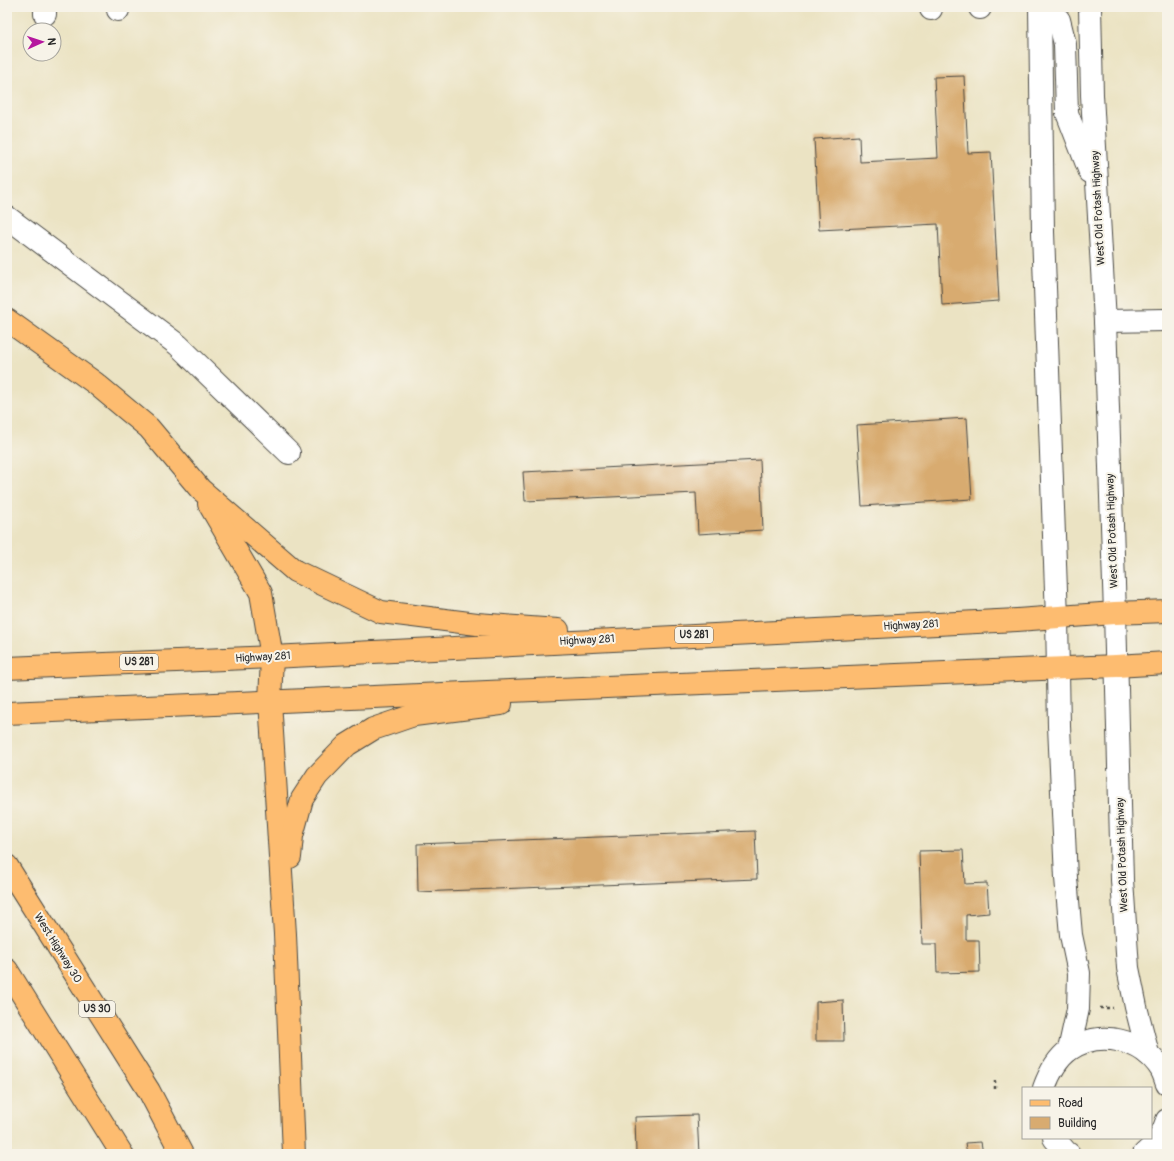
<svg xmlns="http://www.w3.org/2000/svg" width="1174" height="1161" viewBox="0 0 1174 1161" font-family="Pangolin,sans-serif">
	<rect width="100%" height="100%" fill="#f7f3e8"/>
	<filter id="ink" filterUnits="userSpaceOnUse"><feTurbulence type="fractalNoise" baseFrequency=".025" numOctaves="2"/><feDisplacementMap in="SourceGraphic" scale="8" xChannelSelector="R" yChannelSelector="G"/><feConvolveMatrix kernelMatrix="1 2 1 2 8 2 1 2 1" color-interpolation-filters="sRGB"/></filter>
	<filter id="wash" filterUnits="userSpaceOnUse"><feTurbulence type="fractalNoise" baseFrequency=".012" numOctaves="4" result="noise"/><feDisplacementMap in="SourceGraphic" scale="16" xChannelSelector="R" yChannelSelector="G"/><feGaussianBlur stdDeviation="0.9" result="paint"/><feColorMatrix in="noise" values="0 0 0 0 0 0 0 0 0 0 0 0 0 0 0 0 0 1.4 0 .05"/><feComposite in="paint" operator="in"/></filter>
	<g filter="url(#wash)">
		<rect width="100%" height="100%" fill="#ebe3c3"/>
		<g id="blocks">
			<!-- building -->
			<g fill="#d8ab70">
				<path d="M964 76 968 153 991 152 999 301 942 305 938 224 819 230 814 139 859 136 860 162 938 158 934 77Z"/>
				<path d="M967 418 972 499 862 506 857 425Z"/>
				<path d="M760 460 763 530 698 534 696 493 525 501 523 472Z"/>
				<path d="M755 831 757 879 418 892 417 844Z"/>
				<path d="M963 850 965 884 987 883 989 913 966 915V940H979L980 972 937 973 936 944H922L919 851Z"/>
				<path d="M843 1000 844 1041H816V1002Z"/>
				<path d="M697 1115 699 1154H636L635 1117Z"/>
				<path d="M981 1142 983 1154H967L965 1143Z"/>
			</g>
		</g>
	</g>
	<g filter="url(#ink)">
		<use href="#blocks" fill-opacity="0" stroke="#484742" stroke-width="1"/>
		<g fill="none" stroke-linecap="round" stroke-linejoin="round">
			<!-- minor casing -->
			<g stroke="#484742" stroke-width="24">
				<g id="minor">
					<path d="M45 7V14"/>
					<path d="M118 7V10"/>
					<path d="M931 7V9"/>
					<path d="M980 7V8"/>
					<path d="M1040 7 1043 232 1057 618 1059 726 1066 878 1071 935 1079 973 1078 1009 1069 1050"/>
					<path d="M1042 7 1051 9 1059 20 1065 44 1067 113 1090 172"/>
					<path d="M1090 7 1092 95 1105 321 1115 613 1122 880 1128 968 1136 1007 1148 1054"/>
					<path d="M7 217 178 345 289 453"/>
					<path d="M1105 321 1167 320"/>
					<path d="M1044 1088C1049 1074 1057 1059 1069 1050 1099 1029 1142 1039 1161 1069 1164 1074 1165 1079 1167 1084"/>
					<path d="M1054 1138 1066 1152 1069 1154"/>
					<path d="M1144 1154C1155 1145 1163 1134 1167 1120"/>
				</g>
			</g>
			<!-- major casing -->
			<g stroke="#484742" stroke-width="24">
				<g id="major">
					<path d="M7 866 149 1091 182 1154"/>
					<path d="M7 970 122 1154"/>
				</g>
			</g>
			<!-- highway casing -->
			<g stroke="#484742" stroke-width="24">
				<g id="highway">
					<path d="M7 320 95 383 149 428 200 489 295 571 381 612 477 624 558 630"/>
					<path d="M209 504 261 593 272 657 270 701 285 934 294 1154"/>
					<path d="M7 668 272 657 1017 620 1115 613 1167 611"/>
					<path d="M7 713 510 691 1116 666 1167 663"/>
					<path d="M290 857 292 836 302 799 317 776 347 745 373 729 414 715 501 704"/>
				</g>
			</g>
			<!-- path -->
			<g stroke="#484742" stroke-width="2.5" stroke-dasharray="3 3" stroke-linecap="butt">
				<path d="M1100 1008H1113"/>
				<path d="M995 1089V1081"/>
			</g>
			<!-- minor -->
			<use href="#minor" stroke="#fff" stroke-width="22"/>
			<!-- major -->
			<use href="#major" stroke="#fdbc6f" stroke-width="22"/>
			<!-- highway -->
			<use href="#highway" stroke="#fdbc6f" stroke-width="22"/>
		</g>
	</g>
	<g text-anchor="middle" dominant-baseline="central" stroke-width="4" stroke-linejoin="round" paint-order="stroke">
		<!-- shield labels -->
		<g fill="#f7f3e8" stroke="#686764" stroke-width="1">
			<rect x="675" y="627" width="38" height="16" rx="3"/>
			<rect x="120" y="654" width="38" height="16" rx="3"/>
			<rect x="79" y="1001" width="36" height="16" rx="3"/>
		</g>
		<g font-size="10" font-weight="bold" fill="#2b2b2b">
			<text x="694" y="635">US 281</text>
			<text x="139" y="662">US 281</text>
			<text x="97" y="1009">US 30</text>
		</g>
		<!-- street labels -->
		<g font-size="11" fill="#2b2b2b" stroke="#f7f3e8">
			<text transform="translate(1098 208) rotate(-93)">West Old Potash Highway</text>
			<text transform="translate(1112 531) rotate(-92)">West Old Potash Highway</text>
			<text transform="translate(911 625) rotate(-3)">Highway 281</text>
			<text transform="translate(587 640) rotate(-3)">Highway 281</text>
			<text transform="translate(263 657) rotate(-3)">Highway 281</text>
			<text transform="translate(1122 855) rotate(-92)">West Old Potash Highway</text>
			<text transform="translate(58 948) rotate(58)">West Highway 30</text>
		</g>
	</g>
	<!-- margin -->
	<rect width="1174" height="1161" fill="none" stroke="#f7f3e8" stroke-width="24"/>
	<!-- legend -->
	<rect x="1022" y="1087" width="130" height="52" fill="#f7f3e8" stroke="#a5a39c"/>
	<rect x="1030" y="1100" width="20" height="6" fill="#fdbc6f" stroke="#a5a39c"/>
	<text x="1058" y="1107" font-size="12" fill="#2b2b2b">Road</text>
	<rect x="1030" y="1117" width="20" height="12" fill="#d8ab70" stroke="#a5a39c"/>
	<text x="1058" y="1127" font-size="12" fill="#2b2b2b">Building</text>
	<!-- north arrow -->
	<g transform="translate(42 42) rotate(87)"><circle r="19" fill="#f7f3e8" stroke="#a5a39c"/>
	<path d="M0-3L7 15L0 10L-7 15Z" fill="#b5179e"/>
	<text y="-6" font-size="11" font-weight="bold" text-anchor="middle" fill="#2b2b2b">N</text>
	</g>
</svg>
